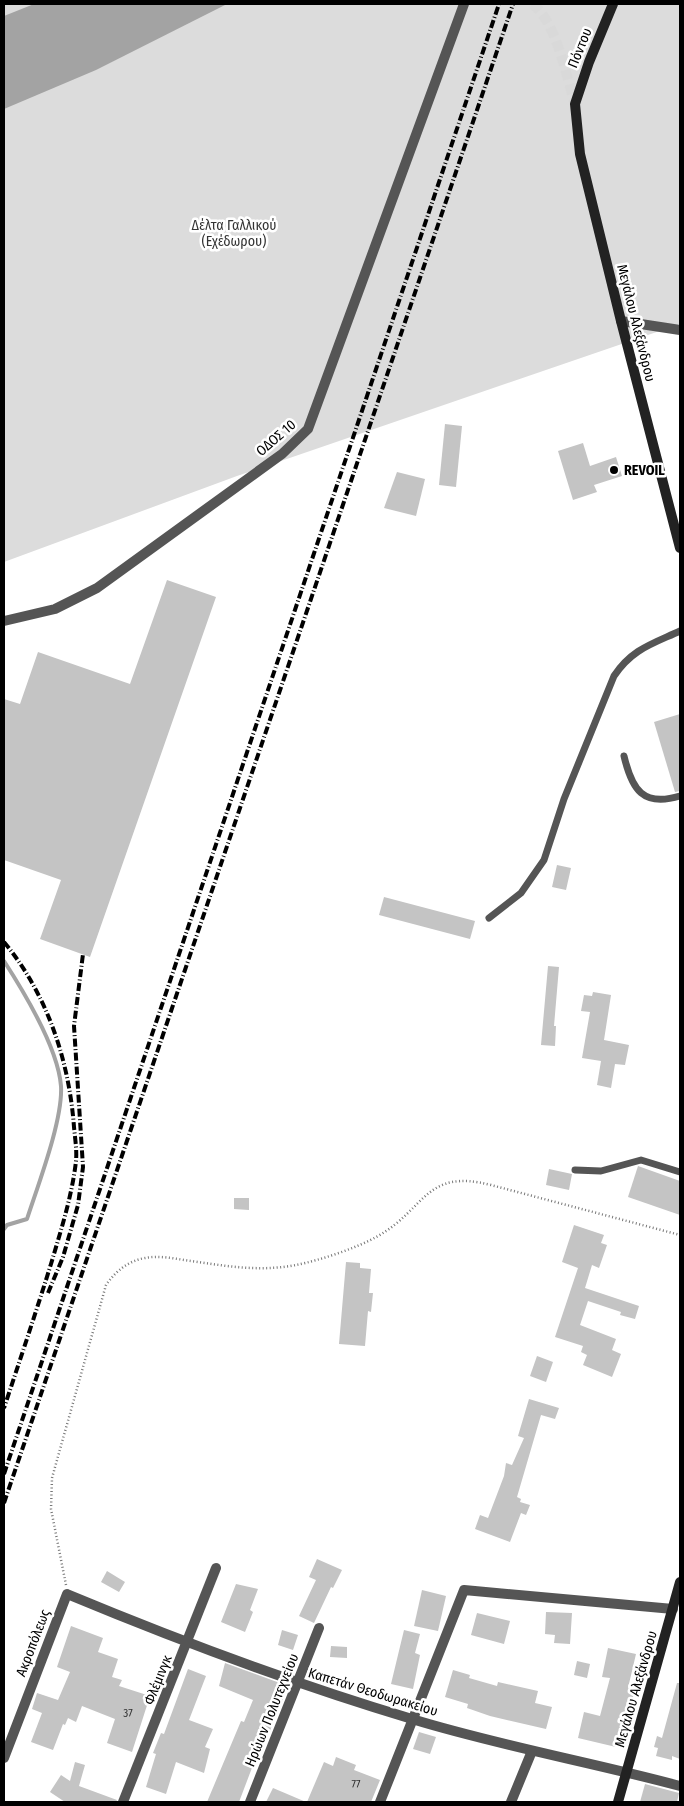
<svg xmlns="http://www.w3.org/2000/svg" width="684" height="1806" viewBox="0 0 684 1806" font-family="'Fira Sans Condensed',sans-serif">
	<rect width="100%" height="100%" fill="#fff"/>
	<!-- green -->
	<path fill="#dcdcdc" d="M4 4H680V324L237 476 4 562Z"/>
	<!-- water -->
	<path fill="#a3a3a3" d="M34 4H227L96 70 4 109V16Z"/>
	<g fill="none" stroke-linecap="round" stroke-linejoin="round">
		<!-- stream -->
		<path stroke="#a3a3a3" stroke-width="4" d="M4 961C24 992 58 1049 61 1086 63 1120 38 1185 27 1219L7 1225 4 1229"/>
	</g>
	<!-- building -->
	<g fill="#c4c4c4">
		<path d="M445 424 462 426 456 487 439 485Z"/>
		<path d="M583 443 590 466 616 457 622 476 594 485 597 492 573 500 558 451Z"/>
		<path d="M397 472 425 479 416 516 384 508Z"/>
		<path d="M167 580 216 597 90 957 40 939 61 880 4 860V699L20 704 38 652 130 684Z"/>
		<path d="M680 714V791L675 792 654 722Z"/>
		<path d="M557 865 571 868 566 890 552 887Z"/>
		<path d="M384 897 475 921 470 939 379 915Z"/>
		<path d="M548 966 559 967 554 1026H556L555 1046 541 1045Z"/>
		<path d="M593 992 611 995 604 1040 629 1045 625 1065 615 1064 611 1088 597 1085 601 1061 582 1058 590 1012 581 1011 584 995 592 996Z"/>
		<path d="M638 1166 680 1181V1215L628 1197Z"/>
		<path d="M549 1169 572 1174 569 1190 546 1185Z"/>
		<path d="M234 1198H249V1210L234 1209Z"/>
		<path d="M574 1225 604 1235 601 1243 607 1245 599 1268 592 1265 585 1288 639 1306 635 1319 620 1315 621 1312 588 1301 580 1325 616 1339 612 1350 621 1354 612 1377 583 1365 587 1355 581 1352 583 1346 555 1337 578 1268 562 1262Z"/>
		<path d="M346 1262 360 1263V1268L371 1269 369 1293H373L371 1312 368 1311 365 1346 339 1344Z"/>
		<path d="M537 1356 553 1362 546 1382 530 1376Z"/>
		<path d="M529 1399 559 1408 555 1419 541 1415 517 1497 521 1499 520 1502 530 1505 526 1515 521 1513 510 1542 475 1529 480 1515 488 1518 504 1476 506 1463 512 1465 524 1438 518 1436Z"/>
		<path d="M317 1559 342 1570 333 1588 331 1587 314 1623 299 1616 316 1580 309 1577Z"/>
		<path d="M107 1571 125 1582 119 1592 101 1582Z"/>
		<path d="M236 1584 258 1589 250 1610 253 1612 245 1632 221 1622Z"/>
		<path d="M422 1590 446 1596 438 1631 414 1626Z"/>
		<path d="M546 1612 572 1613 570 1644 554 1643 555 1635 545 1634Z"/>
		<path d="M477 1613 510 1621 504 1644 471 1635Z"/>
		<path d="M71 1626 103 1638 98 1652 118 1659 112 1677 122 1680 119 1686 150 1696 132 1752 107 1743 115 1719 82 1706 76 1722 68 1718 65 1725 63 1724 53 1750 31 1742 42 1713 32 1709 37 1693 58 1700 70 1672 57 1667Z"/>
		<path d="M282 1630 298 1635 293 1650 278 1645Z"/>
		<path d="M404 1630 420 1634 415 1653 420 1655 413 1689 391 1684Z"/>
		<path d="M331 1646 347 1647V1658L330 1657Z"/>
		<path d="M608 1648 636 1654 628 1688 635 1690 628 1715 623 1713 616 1747 578 1738 584 1712 600 1716 610 1678 602 1677Z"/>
		<path d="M577 1661 590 1664 587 1678 574 1675Z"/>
		<path d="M225 1663 288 1686 269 1733 266 1731 239 1802H207L241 1721 244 1722 253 1700 219 1686Z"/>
		<path d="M188 1669 206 1676 189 1720 213 1729 205 1747 210 1749 204 1773 176 1762 166 1794 146 1787 156 1754 153 1753 161 1733 164 1734Z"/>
		<path d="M453 1670 470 1675 469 1678 497 1686 498 1682 538 1691 535 1703 552 1707 546 1729 490 1716 467 1708 468 1704 445 1697Z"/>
		<path d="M677 1683H680V1759L672 1756V1760L656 1756 658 1748 654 1747 657 1736 662 1738Z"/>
		<path d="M419 1732 436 1737 430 1754 413 1749Z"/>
		<path d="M336 1757 356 1765 354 1770 380 1780 371 1802H307L324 1762 333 1766Z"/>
		<path d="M75 1762 85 1765 79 1786 117 1800 116 1802H65L50 1792 61 1775 70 1781Z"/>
		<path d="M645 1784 679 1793 677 1802H640Z"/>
		<path d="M273 1788 306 1802H266Z"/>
	</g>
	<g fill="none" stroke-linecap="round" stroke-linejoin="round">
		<!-- street-tunnel -->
		<path stroke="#d9d9d9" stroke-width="10" stroke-dasharray="10 5" stroke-linecap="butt" d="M532 4C556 20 566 76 575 104"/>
		<!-- path -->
		<path stroke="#777" stroke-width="2.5" stroke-dasharray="1 2.5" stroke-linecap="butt" d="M66 1585 51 1509 52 1478 106 1285C116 1271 128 1261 145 1258 160 1255 176 1259 191 1261 226 1266 260 1272 296 1265 321 1260 357 1248 378 1236 426 1209 425 1168 491 1185L680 1235"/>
		<!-- lane -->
		<g stroke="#555" stroke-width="7">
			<path d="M624 756C632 790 643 807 680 796"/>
			<path d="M489 918 521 893 544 860 564 799 614 676C632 649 652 644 680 631"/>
			<path d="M575 1170 601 1171 641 1160 680 1172"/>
		</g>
		<!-- street -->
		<g stroke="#555" stroke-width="10">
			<path d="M621 321 680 330"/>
			<path d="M4 621 55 609 97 588 282 454 308 429 464 4"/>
			<path d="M4 1758 67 1594C180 1641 295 1684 412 1719 500 1746 591 1762 680 1786"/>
			<path d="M123 1802 216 1568"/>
			<path d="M250 1802 319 1628"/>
			<path d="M380 1802 464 1590 673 1609"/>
			<path d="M511 1802 532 1751"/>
		</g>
		<!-- secondary -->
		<g stroke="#222" stroke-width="10">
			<path d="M613 4 589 62 575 104 580 154 621 321 680 548"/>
			<path d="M618 1802 680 1582"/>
		</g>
		<!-- rail -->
		<g stroke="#000" stroke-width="4" stroke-dasharray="8 2.5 1 2.5" stroke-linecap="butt">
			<path d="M4 942C47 994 69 1060 74 1127 75 1138 77 1150 76 1161 72 1196 61 1230 51 1264 36 1312 20 1360 4 1408"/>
			<path d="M48 1293 63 1257 78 1205 83 1167 74 1026 83 954"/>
			<path d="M4 1474 499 4"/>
			<path d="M4 1503 513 4"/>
		</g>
	</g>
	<!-- markers -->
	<circle fill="#000" stroke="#fff" stroke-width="2" cx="614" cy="470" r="5"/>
	<g text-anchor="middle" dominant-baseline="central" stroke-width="5" stroke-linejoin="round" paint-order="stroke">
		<!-- number labels -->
		<g font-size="11" fill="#313131">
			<text x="128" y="1713">37</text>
			<text x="356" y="1784">77</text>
		</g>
		<!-- street labels -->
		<g font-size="14" fill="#000" stroke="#fff">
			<text transform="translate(580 48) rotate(-68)">Πόντου</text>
			<text transform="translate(636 323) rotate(76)">Μεγάλου Αλεξάνδρου</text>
			<text transform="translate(276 438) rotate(-41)">ΟΔΟΣ 10</text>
			<text transform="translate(33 1643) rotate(-69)">Ακροπόλεως</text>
			<text transform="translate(158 1680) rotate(-68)">Φλέμινγκ</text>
			<text transform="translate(636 1689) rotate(-74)">Μεγάλου Αλεξάνδρου</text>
			<text transform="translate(373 1692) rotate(17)">Καπετάν Θεοδωρακείου</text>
			<text transform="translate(272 1710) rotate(-68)">Ηρώων Πολυτεχνείου</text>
		</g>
		<!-- park labels -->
		<g font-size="14" fill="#333" stroke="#fff">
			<text x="234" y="225">Δέλτα Γαλλικού<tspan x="234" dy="16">(Εχέδωρου)</tspan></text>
		</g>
		<!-- poi labels -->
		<g font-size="14" font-weight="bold" fill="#000" stroke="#fff" text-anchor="start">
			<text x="624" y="470">REVOIL</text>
		</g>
	</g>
	<!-- border -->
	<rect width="684" height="1806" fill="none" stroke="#000000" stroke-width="10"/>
</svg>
